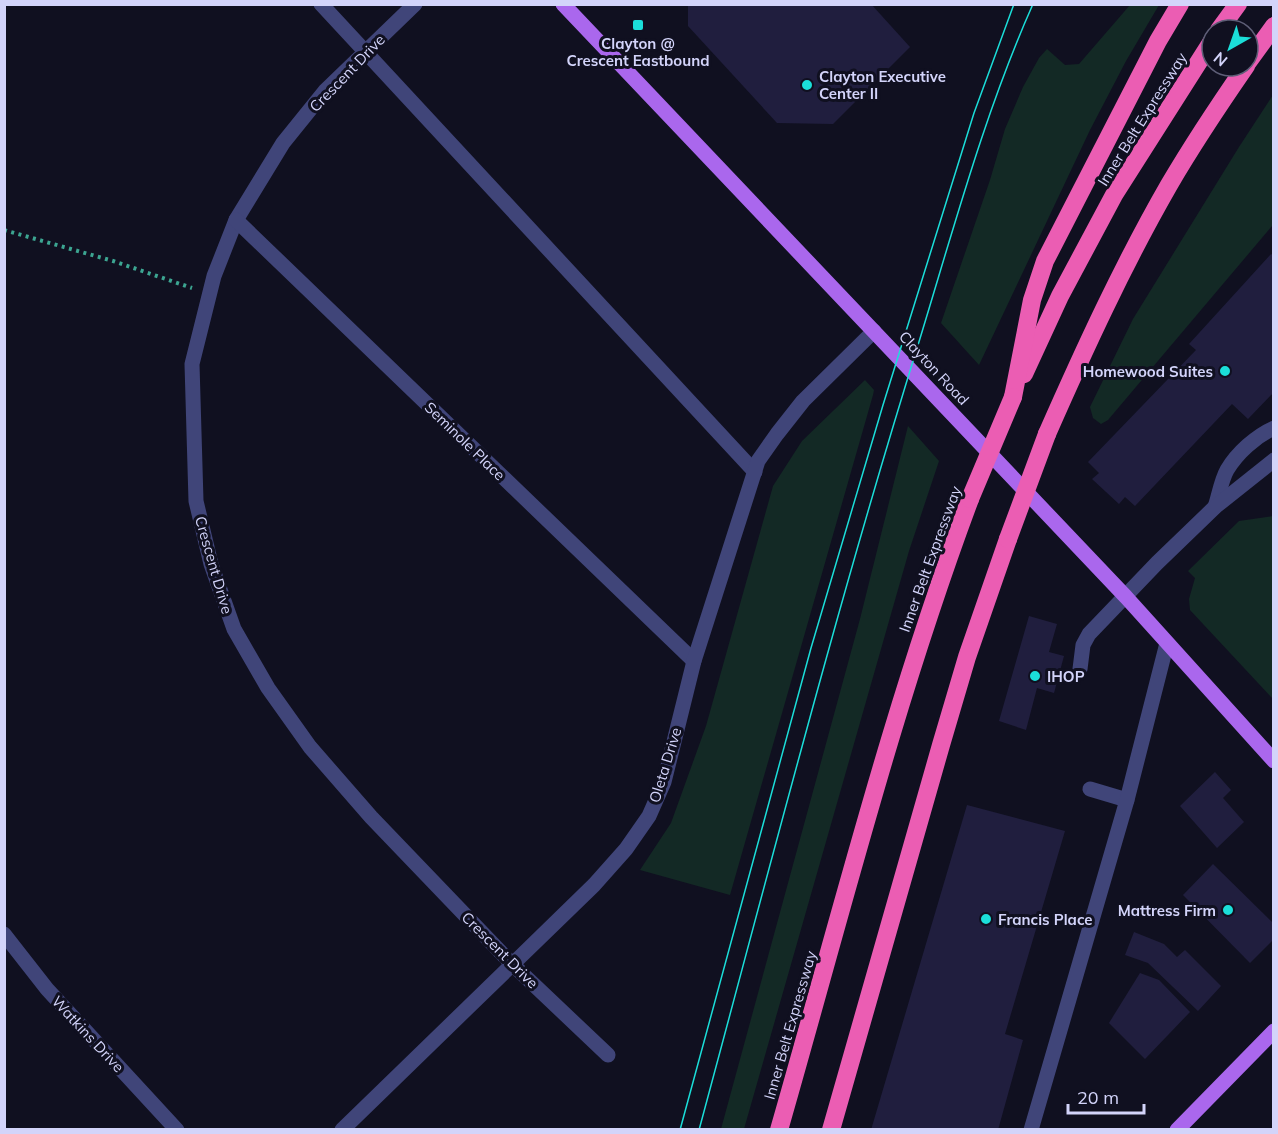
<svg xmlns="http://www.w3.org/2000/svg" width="1278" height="1134" viewBox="0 0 1278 1134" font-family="Mulish,sans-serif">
	<rect width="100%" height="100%" fill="#101020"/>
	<!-- green -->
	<g fill="#132925">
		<path d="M1130 5H1159L1126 61 1090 130 979 365 941 323 990 180 1005 129 1023 87 1039 58 1047 49 1065 65 1079 64Z"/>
		<path d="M1273 95 1272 226 1108 420 1101 424 1093 418 1090 407 1133 319 1239 147Z"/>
		<path d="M865 380 874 390 873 395 730 895 640 870 671 823 706 726 773 486 802 441Z"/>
		<path d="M908 426 939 461 909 551 744 1129H721L860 619Z"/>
		<path d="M1273 516H1274L1273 699 1190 610 1189 599 1195 578 1188 571 1239 521Z"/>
	</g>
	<!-- building -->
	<g fill="#201e3e">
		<path d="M688 4H871L910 47 833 124 777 123 688 26Z"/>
		<path d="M1271 254 1274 256V392L1248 419 1232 404 1135 506 1125 497 1119 504 1092 479 1099 473 1088 462 1196 350 1189 344Z"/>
		<path d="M1029 616 1057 624 1049 652 1064 656 1054 693 1037 688 1026 730 999 721Z"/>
		<path d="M1215 772 1231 790 1223 798 1244 822 1217 848 1180 806Z"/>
		<path d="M967 805 1065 831 1005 1034 1023 1040 998 1130H871Z"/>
		<path d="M1213 864 1274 924V939L1250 963 1183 895Z"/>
		<path d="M1134 932 1164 944 1177 957 1185 950 1221 986 1198 1011 1148 963 1125 955Z"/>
		<path d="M1140 973 1159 980 1190 1012 1145 1059 1109 1023Z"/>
	</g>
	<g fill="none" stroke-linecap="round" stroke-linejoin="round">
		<!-- path -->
		<path stroke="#3ca591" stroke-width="4" stroke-dasharray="3 4.5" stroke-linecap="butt" d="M4 230 113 261 192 288"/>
		<!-- minor -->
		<g stroke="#404579" stroke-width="15">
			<path d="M321 4 755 472"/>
			<path d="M415 4 325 91 283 143 236 220 214 276 192 364 196 501 211 564 234 629 268 688 310 747 371 817 512 964 608 1055"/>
			<path d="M236 220 694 661"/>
			<path d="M1215 507C1219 495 1221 481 1227 470 1237 453 1256 436 1274 428"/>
			<path d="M1080 669 1083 645 1089 634 1157 563 1215 507 1274 460"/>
			<path d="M1090 789 1127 800"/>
			<path d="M4 934 47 989 177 1130"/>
			<path d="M342 1130 594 885 626 849 649 816 664 782 694 661 758 461 777 434 803 401 874 331"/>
			<path d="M1031 1130 1127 800 1167 643"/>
		</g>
		<!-- major -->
		<g stroke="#aa67ed" stroke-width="15">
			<path d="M563 4 1126 597 1274 761"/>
			<path d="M1177 1130 1274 1031"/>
		</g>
		<!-- highway -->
		<g stroke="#eb5db3" stroke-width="18">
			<path d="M1219 30 1238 4"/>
			<path d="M1248 62 1274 26"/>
			<path d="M1024 374 1060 296 1114 195 1212 41"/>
			<path d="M1013 397 1032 300 1045 261 1158 41 1180 4"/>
			<path d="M1047 434C1084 350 1123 265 1169 185 1193 144 1219 105 1246 66"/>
			<path d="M779 1130C840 918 893 705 970 499"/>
			<path d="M831 1130 941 745 967 657 1008 539"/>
		</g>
		<!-- tram -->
		<g stroke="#1bded9" stroke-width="1.5">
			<path d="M680 1130 811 648 883 405 974 113 1014 4"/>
			<path d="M699 1130C770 867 837 605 918 345 953 231 984 114 1033 4"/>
		</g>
		<!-- highway-bridge -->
		<g stroke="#eb5db3" stroke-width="18">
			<path d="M970 499 1013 397"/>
			<path d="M1008 539 1047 434"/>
		</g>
	</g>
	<!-- markers -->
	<g fill="#1bded9" stroke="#101020" stroke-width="2">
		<rect x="632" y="19" width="12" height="12" rx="3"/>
		<circle cx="807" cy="85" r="6"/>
		<circle cx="1225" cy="371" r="6"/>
		<circle cx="1035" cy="676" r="6"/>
		<circle cx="1228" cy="910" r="6"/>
		<circle cx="986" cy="919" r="6"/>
	</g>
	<g text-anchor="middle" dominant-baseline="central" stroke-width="6" stroke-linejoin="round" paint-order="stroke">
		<!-- poi labels -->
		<g font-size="15" font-weight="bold" fill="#d3d4fa" stroke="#101020" text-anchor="start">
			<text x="638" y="43" text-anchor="middle">Clayton @<tspan x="638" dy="17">Crescent Eastbound</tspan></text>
			<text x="819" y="76">Clayton Executive<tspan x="819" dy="17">Center II</tspan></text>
			<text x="1213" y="371" text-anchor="end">Homewood Suites</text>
			<text x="1047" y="676">IHOP</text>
			<text x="1216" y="910" text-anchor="end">Mattress Firm</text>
			<text x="998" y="919">Francis Place</text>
		</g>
		<!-- street labels -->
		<g font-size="15" fill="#d3d4fa" stroke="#101020">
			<text transform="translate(347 73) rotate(-46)">Crescent Drive</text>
			<text transform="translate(1142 119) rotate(-58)">Inner Belt Expressway</text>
			<text transform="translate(934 368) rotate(47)">Clayton Road</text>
			<text transform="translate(465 441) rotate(44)">Seminole Place</text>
			<text transform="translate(930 559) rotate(-70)">Inner Belt Expressway</text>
			<text transform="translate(214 565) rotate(74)">Crescent Drive</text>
			<text transform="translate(665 765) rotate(-73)">Oleta Drive</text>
			<text transform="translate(500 950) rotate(45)">Crescent Drive</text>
			<text transform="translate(790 1025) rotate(-74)">Inner Belt Expressway</text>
			<text transform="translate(88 1034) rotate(47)">Watkins Drive</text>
		</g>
	</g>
	<!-- border -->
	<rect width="1278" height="1134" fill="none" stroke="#d3d4fa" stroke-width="12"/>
	<!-- north arrow -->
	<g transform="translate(1230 48) rotate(220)"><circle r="28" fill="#101020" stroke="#5e5e77" stroke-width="1.5"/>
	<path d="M0-4.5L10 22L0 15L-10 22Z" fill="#1bded9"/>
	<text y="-9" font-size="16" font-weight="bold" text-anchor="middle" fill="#d3d4fa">N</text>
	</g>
	<!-- scale -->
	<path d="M1068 1104v9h76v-9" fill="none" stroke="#d3d4fa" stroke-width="3"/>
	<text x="1077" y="1104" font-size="18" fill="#d3d4fa" stroke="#101020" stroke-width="4.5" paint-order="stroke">20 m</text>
</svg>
